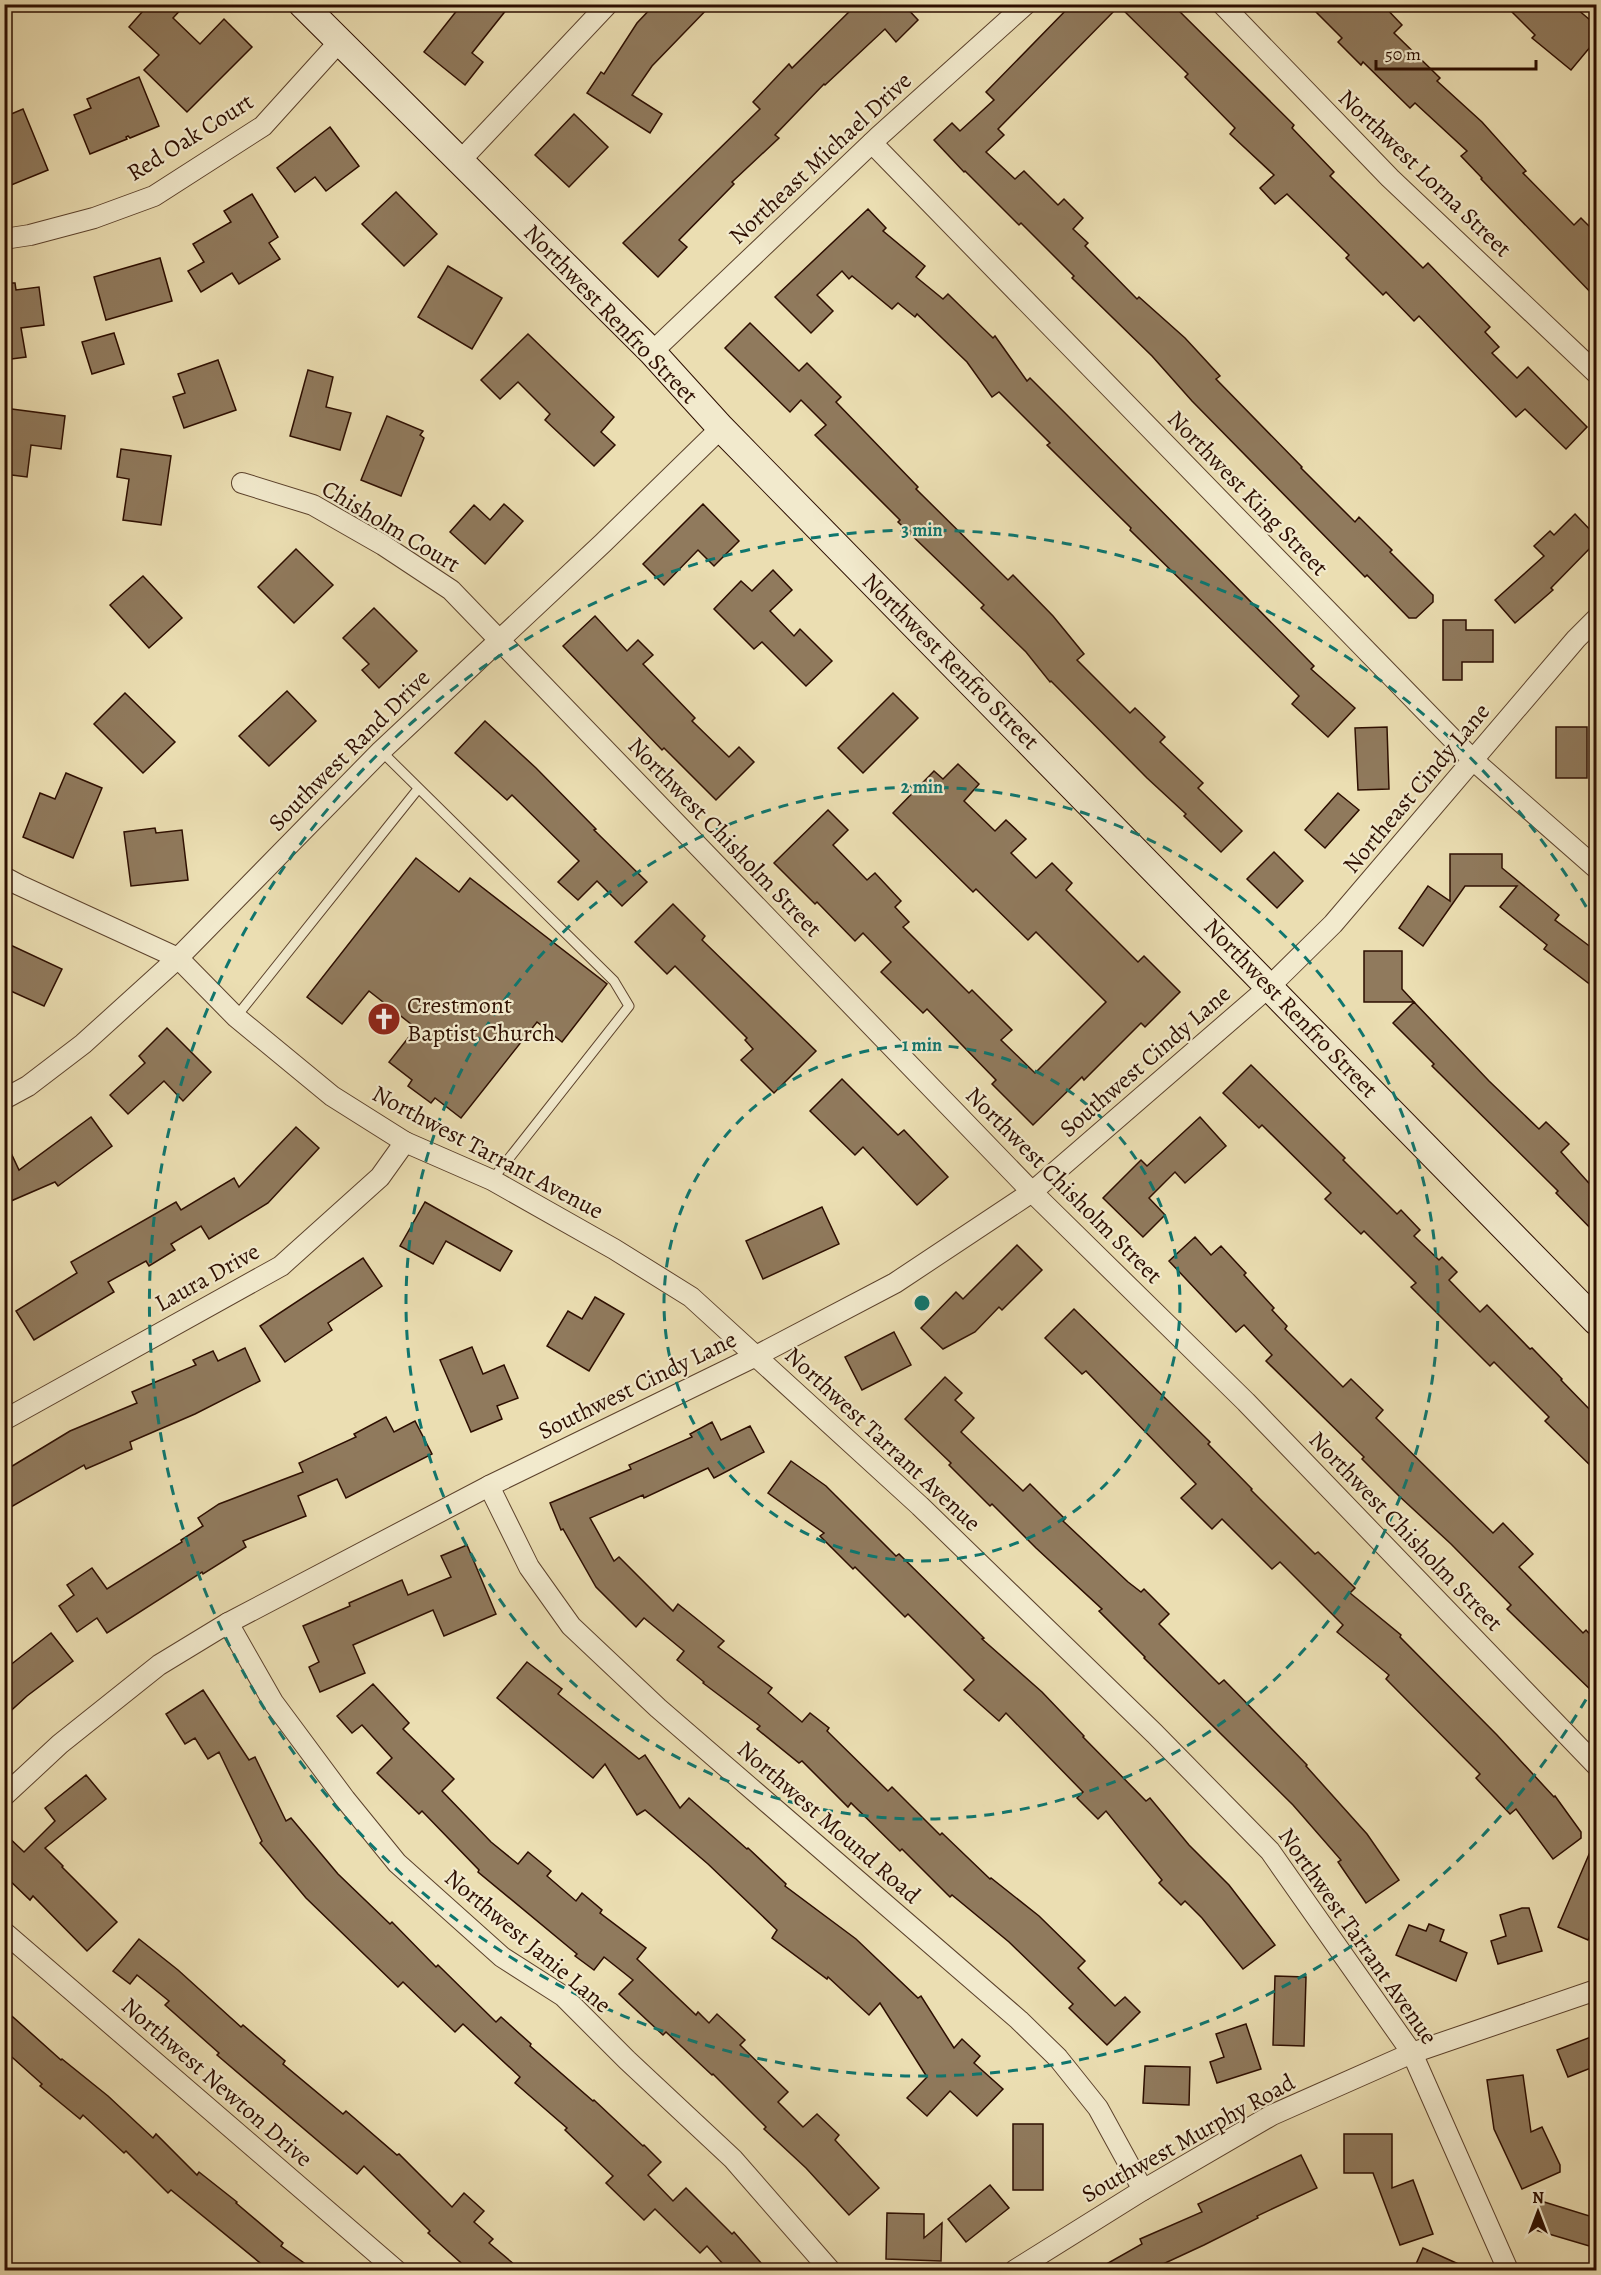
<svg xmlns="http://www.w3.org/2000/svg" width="1601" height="2275" viewBox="0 0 1601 2275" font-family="Alegreya,serif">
	<rect width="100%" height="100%" fill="#ebdeb2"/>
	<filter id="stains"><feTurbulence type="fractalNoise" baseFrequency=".00333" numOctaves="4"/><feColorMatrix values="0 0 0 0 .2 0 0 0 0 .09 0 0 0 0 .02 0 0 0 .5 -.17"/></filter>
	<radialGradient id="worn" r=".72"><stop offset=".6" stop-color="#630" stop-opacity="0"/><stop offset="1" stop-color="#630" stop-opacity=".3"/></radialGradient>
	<!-- building -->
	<g fill="#907a5d" stroke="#2d0e00" stroke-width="1.5">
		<path d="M149 4H186L173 18 200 44 224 19 252 47 187 112 144 70 159 55 129 27Z"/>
		<path d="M462 4H511L472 53 483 62 465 85 424 52Z"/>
		<path d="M655 4H712L652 66 632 95 662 114 650 133 587 93 601 72 604 74 637 23Z"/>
		<path d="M857 4H903L918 20 896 42 885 29 825 85 824 84 775 135 779 138 732 182 734 184 679 240 687 247 658 277 623 243 760 109 753 102 789 64 792 68Z"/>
		<path d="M1072 4H1172L1294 125 1292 128 1334 172 1330 176 1423 268 1428 263 1490 327 1485 332 1499 347 1492 353 1517 378 1528 367 1587 427 1566 449 1525 409 1516 417 1419 316 1414 321 1386 292 1383 295 1346 258 1349 255 1287 194 1275 204 1260 188 1274 175 1230 134 1235 128 1185 77 1188 74 1119 6 998 129 1004 135 986 152 1015 179 1024 171 1058 205 1064 199 1083 218 1073 229 1088 243 1085 246 1137 299 1139 297 1185 338 1220 376 1216 379 1302 467 1301 468 1355 522 1359 517 1392 550 1390 552 1433 595V602L1416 618H1409L1367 575 1365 577 1192 401 1152 356 1072 278 1074 276 1021 223 1019 225 965 171 964 172 934 140 952 123 960 131 994 100 986 92Z"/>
		<path d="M1308 4H1382L1402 25 1394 33 1440 78 1437 81 1482 122 1526 171 1523 173 1574 225 1581 218 1596 233V298L1481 179 1482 178 1461 156 1467 151 1415 103 1410 108 1363 62 1361 65 1338 42 1342 38Z"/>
		<path d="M1504 4H1571L1596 25V40L1571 70 1532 38 1535 35Z"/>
		<path d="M139 77 159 126 130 138 128 136 126 137 127 139 90 154 74 115 91 108 87 99Z"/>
		<path d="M23 109 48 170 4 188V117Z"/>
		<path d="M574 114 608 147 569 187 535 155Z"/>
		<path d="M330 127 359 166 326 191 315 177 295 192 277 168Z"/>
		<path d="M396 192 437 234 404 266 362 224Z"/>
		<path d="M252 194 278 237 269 243 280 259 239 284 232 273 201 292 188 271 204 262 193 244 231 222 224 211Z"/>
		<path d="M868 209 886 228 883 231 925 266 916 277 943 299 948 294 993 338 995 336 1027 381 1030 378 1066 414 1314 666 1311 669 1355 708 1328 737 1292 704 1299 696 1130 530 1131 528 1047 445 1050 443 999 392 992 397 967 362 917 314 915 317 898 303 892 309 852 276 849 279 842 271 817 295 833 311 811 333 775 297Z"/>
		<path d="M160 258 172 301 106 320 94 277Z"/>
		<path d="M448 266 502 298 472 349 418 317Z"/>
		<path d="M4 283H15L16 290 39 287 44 325 21 328 26 357 4 360Z"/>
		<path d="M750 323 799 371 807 363 841 397 836 402 918 487 916 489 1008 580 1013 575 1053 616 1084 654 1077 660 1130 713 1135 708 1165 737 1160 742 1203 783 1198 788 1242 831 1221 852 1184 816 1186 814 1147 778 1051 681 1050 682 1026 652 981 608 984 605 898 522 900 520 815 435 826 425 801 400 790 412 725 348Z"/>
		<path d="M114 333 124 364 92 374 82 342Z"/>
		<path d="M528 334 614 417 601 432 615 445 594 466 545 420 550 414 518 382 500 399 481 380Z"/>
		<path d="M218 360 236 410 184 428 173 397 185 393 178 374Z"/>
		<path d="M308 370 333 377 326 407 351 413 340 450 290 436Z"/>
		<path d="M4 408 65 416 61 449 31 445 27 477 4 474Z"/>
		<path d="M387 416 423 431 420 435 424 438 401 496 361 480Z"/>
		<path d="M121 449 171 456 161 525 123 520 129 479 117 477Z"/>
		<path d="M504 504 523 521 485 564 450 532 474 505 490 520Z"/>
		<path d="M703 504 739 541 714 566 698 550 664 585 643 564Z"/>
		<path d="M1575 514 1596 536V542L1551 588 1553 590 1515 623 1495 600 1544 556 1534 546 1550 531 1554 535Z"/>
		<path d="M296 549 333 585 294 623 258 587Z"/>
		<path d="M773 570 792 590 770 611 794 636 800 629 832 661 806 686 762 642 754 649 714 609 741 581 752 591Z"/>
		<path d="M143 576 182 618 149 648 110 605Z"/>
		<path d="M374 608 417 651 379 688 362 670 369 664 343 638Z"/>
		<path d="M595 616 627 651 638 640 653 655 643 664 695 718 692 721 729 757 739 747 754 762 716 800 664 748 662 750 563 646Z"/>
		<path d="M1443 620H1466V630H1493V662H1462V680H1443Z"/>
		<path d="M287 691 316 721 269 766 239 736Z"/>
		<path d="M125 693 175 742 143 773 94 724Z"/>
		<path d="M893 693 918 718 863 773 838 748Z"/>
		<path d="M485 721 536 768 596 829 594 830 647 882 622 906 597 881 578 900 558 882 579 861 512 795 507 800 455 753Z"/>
		<path d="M1387 727 1389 789 1358 790 1355 728Z"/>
		<rect x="1556" y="727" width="31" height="51"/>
		<path d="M958 764 979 784 964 801 995 831 1006 820 1026 839 1011 853 1036 878 1052 863 1072 883 1066 890 1138 962 1144 956 1180 992 1145 1027 1141 1023 1084 1080 1082 1077 1033 1125 992 1084 996 1080 927 1009 923 1013 881 972 891 962 863 933 855 941 817 902 815 904 774 863 828 810 848 830 833 845 867 880 875 873 901 901 895 907 909 922 903 927 969 993 972 990 1012 1030 1001 1040 1035 1073 1106 1002 1036 932 1028 940 976 889 973 892 893 813 934 771 943 779Z"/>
		<path d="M66 773 102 788 73 858 23 837 40 793 55 799Z"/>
		<path d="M1338 793 1359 810 1325 848 1305 830Z"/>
		<path d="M155 828 156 833 182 830 188 880 131 886 124 832Z"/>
		<path d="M1274 852 1303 881 1277 908 1247 879Z"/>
		<path d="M1450 854H1502V868L1559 915 1555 920 1596 951V989L1544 949 1547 945 1500 907 1517 886H1465L1423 946 1399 928 1428 886 1450 901Z"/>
		<path d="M416 858 459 892 470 878 607 984 562 1042 537 1022 461 1118 435 1098 431 1103 408 1086 412 1080 389 1062 416 1028 369 991 342 1024 307 997Z"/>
		<path d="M673 904 705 936 702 940 816 1051 774 1093 741 1060 753 1049 745 1040 747 1038 675 966 667 974 635 942Z"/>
		<path d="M4 942 62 969 44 1006 4 988Z"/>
		<path d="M1364 951H1402V989L1414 1002H1364Z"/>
		<path d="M1414 1002 1489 1081 1539 1129 1546 1122 1569 1144 1561 1152 1596 1191V1234L1556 1193 1558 1191 1432 1066 1434 1064 1393 1023Z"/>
		<path d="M167 1028 211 1072 183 1101 164 1081 128 1114 110 1095 145 1063 139 1056Z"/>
		<path d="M1251 1065 1345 1158 1343 1160 1397 1214 1401 1210 1420 1230 1414 1236 1439 1260 1442 1257 1457 1272 1449 1280 1480 1312 1487 1305 1530 1349 1532 1348 1562 1379 1561 1380 1596 1416V1471L1545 1421 1549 1417 1494 1362 1490 1366 1411 1287 1416 1283 1364 1231 1361 1234 1325 1199 1331 1193 1262 1125 1259 1128 1223 1093Z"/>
		<path d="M842 1079 898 1135 904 1130 948 1177 917 1205 863 1147 855 1155 810 1111Z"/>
		<path d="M91 1117 112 1146 58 1186 55 1182 4 1204V1138L19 1170Z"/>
		<path d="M1200 1117 1226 1146 1185 1183 1175 1172 1149 1198 1165 1215 1143 1237 1103 1198 1141 1160 1147 1166Z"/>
		<path d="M296 1127 319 1148 268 1203 209 1239 201 1226 171 1244 175 1250 149 1266 146 1261 108 1282 114 1292 34 1340 16 1311 77 1273 71 1262 176 1202 181 1210 234 1178 239 1187Z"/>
		<path d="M425 1202 512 1251 500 1271 446 1241 433 1264 400 1246Z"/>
		<path d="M822 1207 839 1244 763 1279 746 1241Z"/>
		<path d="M1195 1237 1211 1255 1221 1246 1246 1273 1244 1275 1274 1308 1272 1310 1287 1326 1285 1329 1343 1387 1351 1379 1383 1410 1376 1418 1493 1533 1503 1523 1533 1554 1519 1567 1583 1633 1586 1630 1596 1641V1695L1507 1609 1511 1605 1451 1544 1399 1496 1362 1459 1364 1457 1266 1361 1272 1355 1244 1325 1236 1332 1169 1261Z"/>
		<path d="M1017 1245 1042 1270 1002 1310 999 1307 975 1332 943 1349 921 1328 956 1292 963 1299Z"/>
		<path d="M363 1258 382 1286 328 1323 332 1330 285 1362 260 1326Z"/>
		<path d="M595 1297 624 1314 589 1371 547 1346 568 1311 582 1319Z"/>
		<path d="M1074 1309 1210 1442 1208 1444 1252 1489 1251 1490 1315 1554 1318 1552 1355 1588 1350 1593 1401 1635 1400 1637 1497 1735 1554 1797 1555 1796 1581 1832V1838L1553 1859 1516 1809 1510 1814 1476 1778 1480 1774 1386 1679 1389 1675 1337 1632 1343 1625 1280 1562 1272 1569 1222 1519 1212 1529 1181 1498 1196 1484 1086 1371 1082 1374 1045 1338Z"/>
		<path d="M894 1332 911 1365 862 1390 845 1357Z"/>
		<path d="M472 1347 483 1374 504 1365 518 1398 497 1406 502 1419 471 1432 440 1360Z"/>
		<path d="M245 1348 260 1381 195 1414 130 1442 132 1449 86 1469 84 1465 4 1511V1471L70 1431 137 1403 132 1392 196 1365 193 1360 213 1351 218 1361Z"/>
		<path d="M945 1377 962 1393 955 1400 974 1418 961 1432 1023 1491 1030 1484 1065 1519 1063 1521 1128 1582 1141 1592 1144 1589 1169 1614 1159 1624 1219 1684 1224 1680 1307 1765 1306 1766 1367 1834 1399 1880 1366 1903 1338 1862 1341 1860 1293 1805 1144 1658 1145 1657 1099 1611 1102 1609 1036 1548 992 1504 990 1506 949 1465 951 1463 905 1419Z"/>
		<path d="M386 1417 394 1432 415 1421 432 1454 346 1498 337 1479 298 1496 306 1516 243 1541 246 1547 203 1574 202 1572 107 1633 97 1618 77 1632 59 1606 74 1595 67 1585 92 1568 107 1589 182 1542 181 1540 203 1526 198 1518 219 1504 303 1472 299 1463 356 1437 354 1434Z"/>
		<path d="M712 1422 721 1440 750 1426 764 1452 714 1478 708 1468 644 1498 643 1495 590 1518 614 1561 619 1557 673 1611 678 1604 724 1641 718 1647 772 1688 768 1693 802 1722 810 1713 829 1728 827 1731 888 1791 892 1787 940 1835 942 1833 990 1879 991 1878 1039 1916 1085 1961 1078 1968 1115 2006 1125 1997 1140 2012 1107 2045 1069 2008 1073 2004 1009 1942 952 1895 950 1897 902 1849 900 1851 851 1803 848 1807 802 1761 799 1763 757 1729 760 1726 703 1683 704 1682 677 1660 684 1651 644 1618 636 1627 596 1587 563 1529 561 1530 550 1503 631 1469 629 1465 692 1437 690 1434Z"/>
		<path d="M791 1461 826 1486 896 1556 899 1554 984 1638 982 1639 1042 1692 1084 1736 1083 1737 1146 1801 1150 1798 1189 1845 1229 1885 1275 1945 1243 1969 1202 1918 1185 1901 1181 1905 1159 1883 1162 1880 1106 1811 1098 1819 1077 1798 1083 1792 1006 1713 999 1721 964 1690 974 1680 908 1614 905 1617 855 1567 853 1569 820 1536 824 1533 768 1493Z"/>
		<path d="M467 1545 496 1614 444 1636 433 1610 353 1645 365 1673 320 1692 309 1667 319 1662 303 1626 350 1606 349 1603 402 1580 408 1595 451 1577 441 1556Z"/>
		<path d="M51 1633 73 1661 27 1696 4 1717V1670Z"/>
		<path d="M527 1662 562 1689 558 1694 639 1759 645 1755 680 1808 689 1798 747 1849 748 1848 786 1884 785 1886 856 1939 918 1998 921 1996 954 2048 962 2039 980 2056 974 2063 1003 2089 977 2116 950 2091 927 2116 907 2098 927 2077 880 2003 869 2015 828 1977 827 1979 772 1938 777 1930 708 1864 645 1810 637 1815 605 1764 593 1778 497 1698Z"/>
		<path d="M373 1684 409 1723 403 1729 454 1779 442 1791 491 1842 518 1864 528 1852 551 1871 547 1876 576 1901 582 1893 602 1910 600 1913 646 1948 637 1959 696 2015 698 2012 709 2023 717 2014 745 2040 740 2045 788 2092 778 2102 803 2127 817 2114 839 2135 835 2140 879 2188 849 2215 806 2168 764 2129 766 2127 713 2074 712 2075 666 2032 663 2035 619 1994 633 1980 604 1957 594 1970 575 1956 577 1954 478 1872 479 1870 422 1811 419 1814 377 1773 392 1758 362 1725 352 1733 337 1716Z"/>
		<path d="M203 1690 249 1760 255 1757 286 1821 291 1818 338 1874 390 1924 392 1922 436 1967 438 1965 496 2022 501 2017 531 2044 530 2046 593 2101 594 2100 643 2146 644 2145 661 2162 648 2175 673 2201 686 2188 732 2234 734 2232 768 2271H729L707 2246 700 2253 655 2209 644 2220 606 2183 613 2176 565 2130 567 2128 515 2083 520 2077 463 2024 455 2032 403 1982 398 1987 306 1898 260 1843 262 1841 219 1752 208 1759 195 1738 185 1744 166 1714Z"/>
		<path d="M86 1775 106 1799 45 1848 63 1866 62 1867 117 1922 87 1951 33 1896 30 1900 4 1875V1833L24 1852 55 1821 45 1808Z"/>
		<path d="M1596 1838V1921L1588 1940 1558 1927Z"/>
		<path d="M1522 1908H1529L1542 1951 1498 1964 1491 1941 1506 1936 1500 1915Z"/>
		<path d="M1429 1924 1444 1930 1440 1941 1467 1953 1456 1981 1396 1955 1409 1925 1426 1931Z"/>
		<path d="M139 1939 178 1970 241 2027 243 2025 285 2061 283 2064 343 2114 346 2111 397 2155 399 2154 452 2207 464 2193 484 2211 474 2222 493 2239 489 2243 522 2271H470L428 2233 430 2231 364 2166 357 2174 217 2055 219 2053 165 2005 169 2001 137 1975 130 1984 113 1971Z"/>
		<path d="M1275 1976 1306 1977 1304 2046 1273 2045Z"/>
		<path d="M4 2009 61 2060 62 2059 108 2096 153 2138 156 2134 197 2175 199 2172 237 2202 236 2203 283 2243 281 2246 315 2271H270L171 2190 168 2193 126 2151 124 2153 83 2115 80 2119 40 2086 42 2084 4 2050Z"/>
		<path d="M1246 2024 1261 2069 1217 2083 1210 2062 1224 2057 1216 2034Z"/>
		<path d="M1596 2035V2066L1568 2077 1557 2050Z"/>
		<path d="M1145 2066 1190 2067 1189 2105 1143 2103Z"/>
		<path d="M1523 2075 1531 2132 1542 2127 1560 2165V2172L1522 2189 1494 2129 1487 2080Z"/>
		<rect x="1013" y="2124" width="30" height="66"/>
		<path d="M1344 2134H1392V2188L1413 2180 1433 2234 1400 2245 1373 2173H1344Z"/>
		<path d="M1301 2155 1317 2188 1257 2216 1258 2218 1204 2245 1148 2271H1094L1142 2244 1140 2239 1202 2212 1198 2204Z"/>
		<path d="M990 2185 1009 2208 966 2242 948 2219Z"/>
		<path d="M1541 2201 1596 2218V2248L1532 2229Z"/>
		<path d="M887 2213 924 2214V2238L942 2223 941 2261 886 2259Z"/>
		<path d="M1423 2248 1474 2271H1413Z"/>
	</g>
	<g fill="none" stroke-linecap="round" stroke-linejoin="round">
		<!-- service casing -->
		<g stroke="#5c422c" stroke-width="11">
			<g id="service">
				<path d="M381 751 614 981 629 1006 492 1180"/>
				<path d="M236 1017 418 789"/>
			</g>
		</g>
		<!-- minor casing -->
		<g stroke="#5c422c" stroke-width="22">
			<g id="minor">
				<path d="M1222 4 1390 178 1596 373"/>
				<path d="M872 143 1473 760 1596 868"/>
				<path d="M460 161 608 4"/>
				<path d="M4 239 30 235 94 218 154 196 263 126 339 42"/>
				<path d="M652 352 878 137 1026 4"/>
				<path d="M242 483 313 505 383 545 451 590 1032 1192 1246 1402 1596 1765"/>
				<path d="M4 877 19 885 178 958 236 1017 332 1096 405 1142 492 1180 614 1249 691 1297 920 1506 1155 1734 1270 1851 1412 2053 1508 2270"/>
				<path d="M4 1099 28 1086 83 1044 178 958 381 751 603 543 721 428"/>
				<path d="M4 1420 281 1266 380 1177 405 1142"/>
				<path d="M489 1486 529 1567 571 1626 658 1708 1019 2020 1058 2058 1098 2108 1143 2190"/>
				<path d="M228 1623 273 1702 345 1799 397 1863 502 1957 563 1996 627 2060 733 2159 830 2270"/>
				<path d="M4 1796 60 1744 159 1665 228 1623 489 1486 756 1356 895 1283 1032 1192 1270 986 1333 924 1576 639 1596 619"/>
				<path d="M4 1932 396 2270"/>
				<path d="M1015 2270 1143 2190 1272 2115 1412 2053 1596 1990"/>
			</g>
		</g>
		<!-- secondary casing -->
		<g stroke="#2d0e00" stroke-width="29">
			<path id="secondary" d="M302 4 652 352 721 428 1596 1321"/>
		</g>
		<!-- service -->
		<use href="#service" stroke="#f2eacd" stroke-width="9"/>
		<!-- minor -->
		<use href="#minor" stroke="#f2eacd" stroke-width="20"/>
		<!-- secondary -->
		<use href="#secondary" stroke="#f2eacd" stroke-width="27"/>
	</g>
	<!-- distance rings -->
	<g fill="none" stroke="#0f766e" stroke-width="3" stroke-dasharray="10 8">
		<circle cx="922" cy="1303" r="258"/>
		<circle cx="922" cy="1303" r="516"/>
		<path d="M1595 1684A773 773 0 1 1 1595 922"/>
	</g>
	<!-- icons -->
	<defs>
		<g id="church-disc" transform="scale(1.725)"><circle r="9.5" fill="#8f2418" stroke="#f2eacd"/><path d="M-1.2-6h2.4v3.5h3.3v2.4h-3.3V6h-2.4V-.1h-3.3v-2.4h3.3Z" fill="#fff"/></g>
	</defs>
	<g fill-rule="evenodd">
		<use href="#church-disc" x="384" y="1019"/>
	</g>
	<g text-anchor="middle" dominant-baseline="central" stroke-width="4.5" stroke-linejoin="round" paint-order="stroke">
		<!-- street labels -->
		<g font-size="24" fill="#2d0e00" stroke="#f2eacd">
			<text transform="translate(190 137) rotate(-32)">Red Oak Court</text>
			<text transform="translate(820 158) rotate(-43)">Northeast Michael Drive</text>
			<text transform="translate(1425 173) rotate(44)">Northwest Lorna Street</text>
			<text transform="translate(611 314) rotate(46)">Northwest Renfro Street</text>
			<text transform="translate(1248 493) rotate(46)">Northwest King Street</text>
			<text transform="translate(391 526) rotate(31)">Chisholm Court</text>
			<text transform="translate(951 661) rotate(45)">Northwest Renfro Street</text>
			<text transform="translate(349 750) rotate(-45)">Southwest Rand Drive</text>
			<text transform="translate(1416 788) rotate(-50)">Northeast Cindy Lane</text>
			<text transform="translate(725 837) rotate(46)">Northwest Chisholm Street</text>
			<text transform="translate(1291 1008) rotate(46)">Northwest Renfro Street</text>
			<text transform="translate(1145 1061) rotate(-41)">Southwest Cindy Lane</text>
			<text transform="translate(488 1152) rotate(28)">Northwest Tarrant Avenue</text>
			<text transform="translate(1064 1185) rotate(45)">Northwest Chisholm Street</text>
			<text transform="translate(207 1277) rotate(-29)">Laura Drive</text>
			<text transform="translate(637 1385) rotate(-26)">Southwest Cindy Lane</text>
			<text transform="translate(883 1439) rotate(43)">Northwest Tarrant Avenue</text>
			<text transform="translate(1406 1531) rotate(46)">Northwest Chisholm Street</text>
			<text transform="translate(829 1822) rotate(41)">Northwest Mound Road</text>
			<text transform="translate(1358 1936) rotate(55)">Northwest Tarrant Avenue</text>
			<text transform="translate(528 1941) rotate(40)">Northwest Janie Lane</text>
			<text transform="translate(217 2082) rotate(41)">Northwest Newton Drive</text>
			<text transform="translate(1188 2138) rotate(-29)">Southwest Murphy Road</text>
		</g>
		<!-- poi labels -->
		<g font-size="24" fill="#2d0e00" stroke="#f2eacd" text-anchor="start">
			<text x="407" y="1005">Crestmont<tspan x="407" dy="28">Baptist Church</tspan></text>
		</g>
	</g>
	<circle cx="922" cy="1303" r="9" fill="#0f766e" stroke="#f2eacd" stroke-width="3"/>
	<g font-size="18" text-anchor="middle" font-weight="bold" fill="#0f766e" stroke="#f2eacd" stroke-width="4.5" stroke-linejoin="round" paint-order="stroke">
		<text x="922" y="536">3 min</text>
		<text x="922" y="793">2 min</text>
		<text x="922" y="1051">1 min</text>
	</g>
	<!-- margin -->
	<rect width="1601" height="2275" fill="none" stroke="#ebdeb2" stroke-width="24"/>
	<rect x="6" y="6" width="1589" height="2263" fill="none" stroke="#2d0e00" stroke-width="3"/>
	<rect x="12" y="12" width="1577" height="2251" fill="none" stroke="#2d0e00" stroke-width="1.5"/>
	<!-- north arrow -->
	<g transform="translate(1538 2212)" stroke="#f2eacd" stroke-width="4.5" paint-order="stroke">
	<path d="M0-4.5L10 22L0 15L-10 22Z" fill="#2d0e00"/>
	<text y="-9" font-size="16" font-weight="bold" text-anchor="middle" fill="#2d0e00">N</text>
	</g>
	<!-- scale -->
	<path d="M1376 60v9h160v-9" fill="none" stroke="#2d0e00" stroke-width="3"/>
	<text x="1385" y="60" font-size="18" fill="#2d0e00" stroke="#f2eacd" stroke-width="4.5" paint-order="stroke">50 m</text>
	<rect width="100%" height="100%" filter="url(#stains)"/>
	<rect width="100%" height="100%" fill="url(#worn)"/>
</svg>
